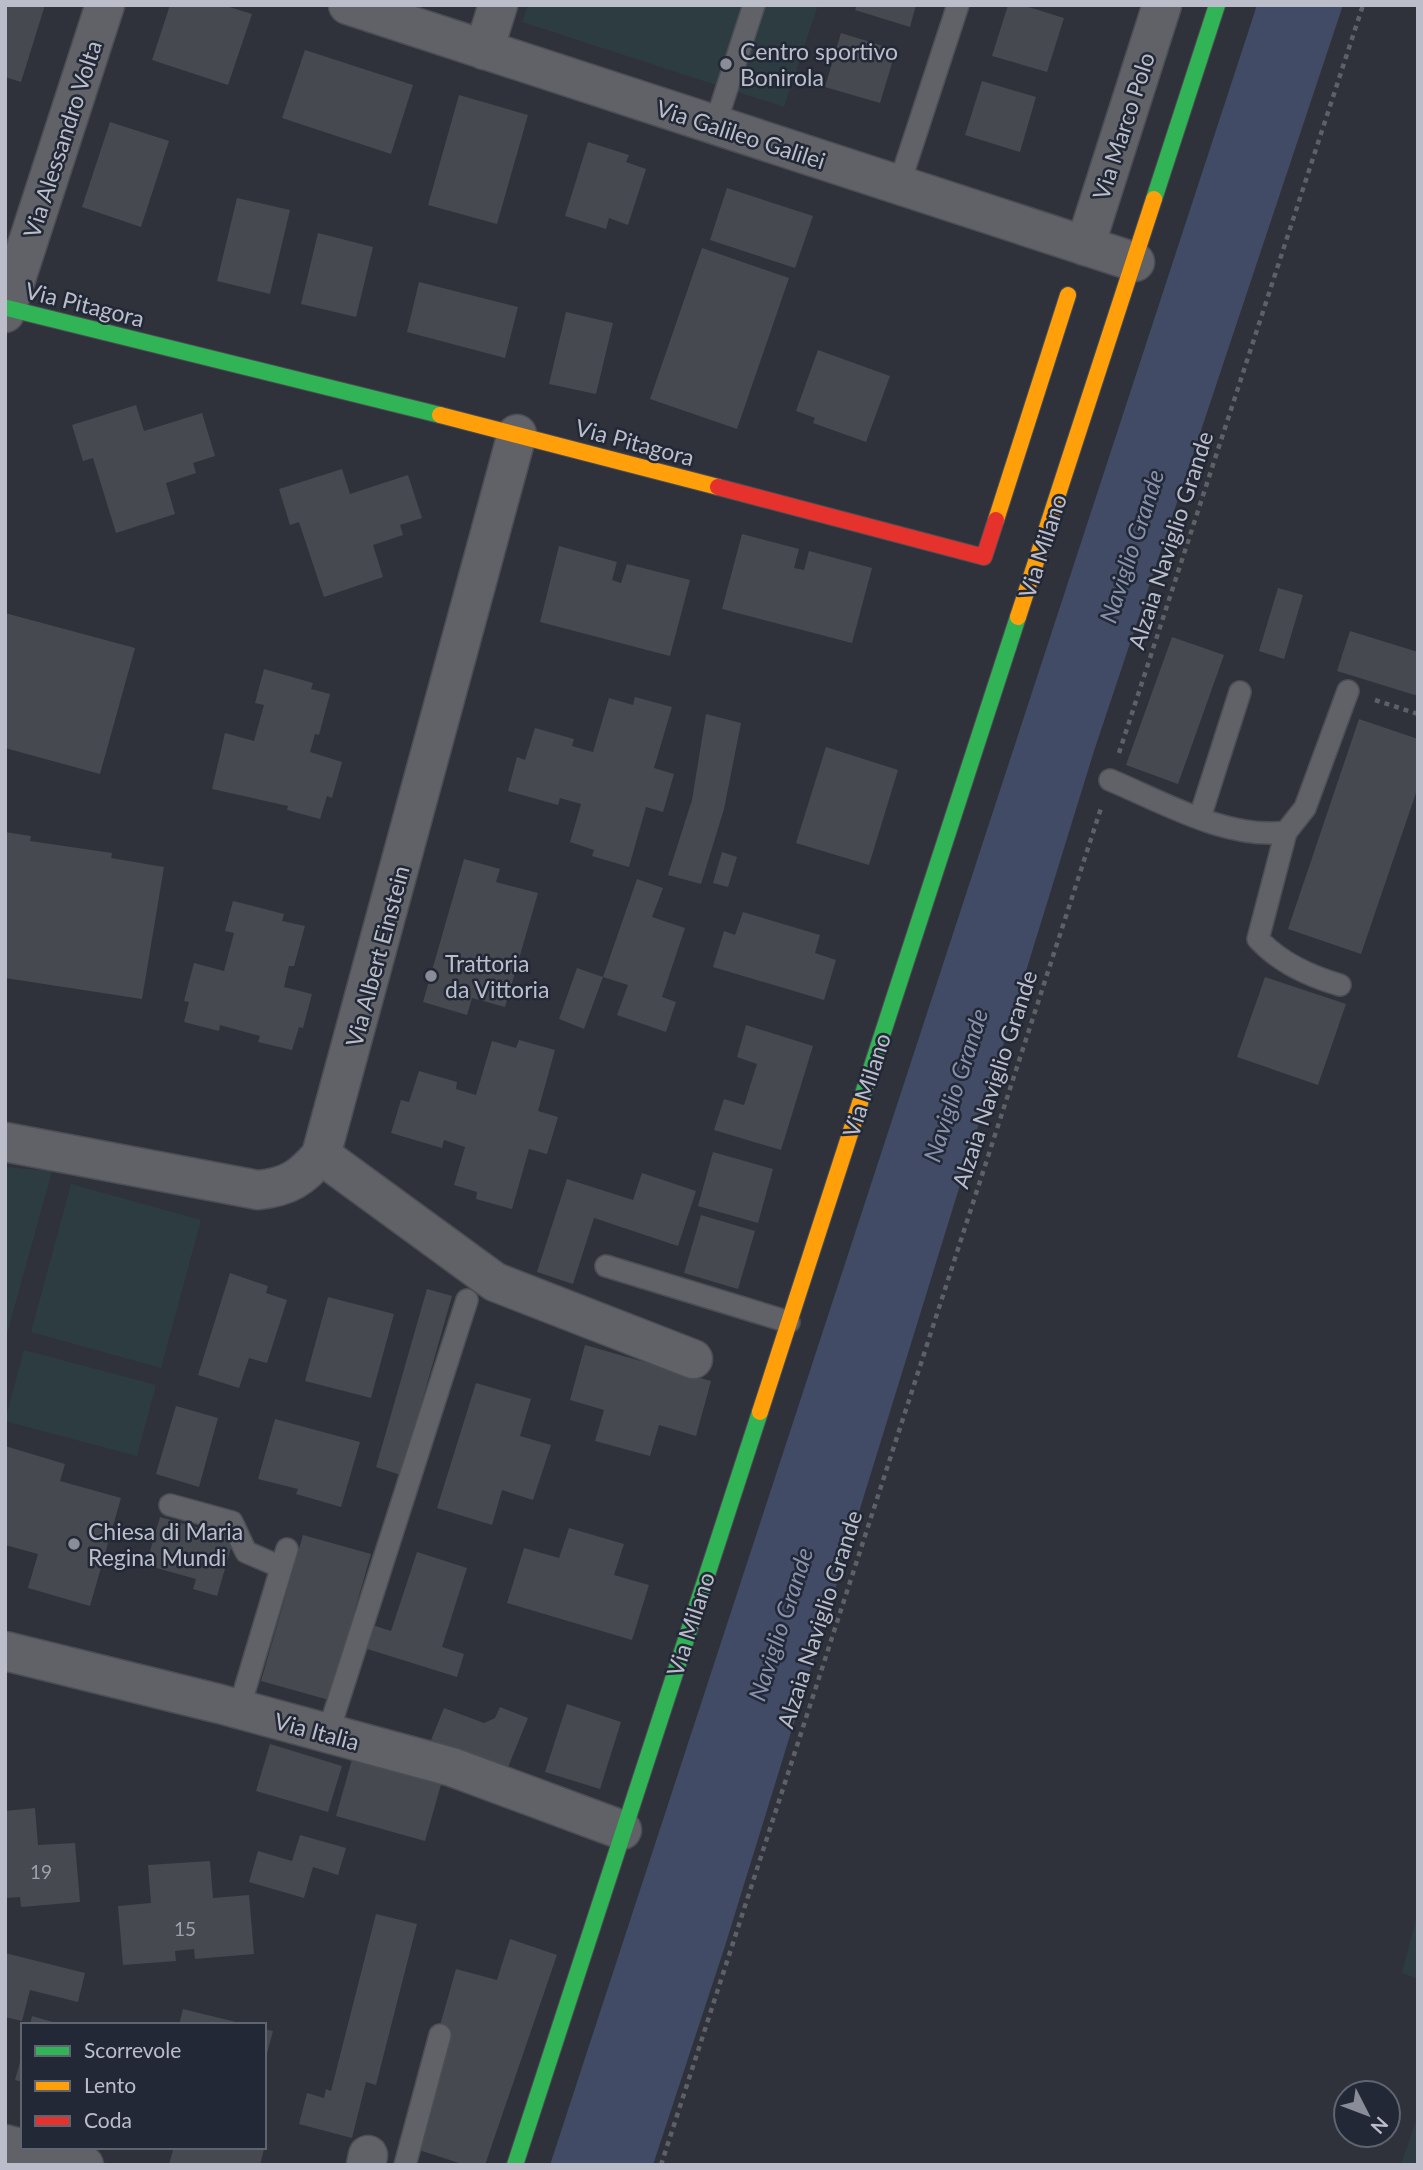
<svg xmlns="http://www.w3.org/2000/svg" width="1423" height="2170" viewBox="0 0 1423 2170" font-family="Lato,sans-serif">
	<rect width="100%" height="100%" fill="#2f323b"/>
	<!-- green -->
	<g fill="#2d3c41">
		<path d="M528 5H818L784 107 522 22Z"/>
		<path d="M5 1167 52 1171 5 1341Z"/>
		<path d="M71 1184 201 1220 161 1368 31 1332Z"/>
		<path d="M24 1350 156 1385 137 1456 5 1421Z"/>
		<path d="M1418 1912V1979L1402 1973Z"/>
		<path d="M1418 2114V2165H1401Z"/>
	</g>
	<!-- water -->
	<path fill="#414b65" d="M1257 5H1343L1094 751 725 1946 653 2165H550Z"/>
	<!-- building -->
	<g fill="#464950">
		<path d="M5 5H45L21 82 5 77Z"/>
		<path d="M170 5H223L252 14 228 85 152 60Z"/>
		<path d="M857 5H916L910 27 855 10Z"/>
		<path d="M1008 5H1022L1064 18 1047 72 992 56Z"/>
		<path d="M841 33 896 50 880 103 825 87Z"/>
		<path d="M305 50 413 85 391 154 282 118Z"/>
		<path d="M982 81 1036 97 1020 152 965 135Z"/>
		<path d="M459 95 528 115 497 224 428 205Z"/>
		<path d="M110 122 169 141 141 227 82 207Z"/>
		<path d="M588 142 629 155 626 162 646 169 628 225 609 218 606 229 565 216Z"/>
		<path d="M727 188 813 216 795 268 710 240Z"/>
		<path d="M237 198 290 210 270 294 217 281Z"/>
		<path d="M318 233 373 247 356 317 301 304Z"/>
		<path d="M702 248 789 278 737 429 650 399Z"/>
		<path d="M419 282 518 307 505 358 407 332Z"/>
		<path d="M566 312 613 323 596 394 549 384Z"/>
		<path d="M818 350 890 376 866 442 813 423 815 418 796 411Z"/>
		<path d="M136 405 144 431 202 413 215 456 193 463 196 473 166 483 175 514 116 533 93 458 83 461 72 425Z"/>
		<path d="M342 469 350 494 408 475 422 518 400 525 403 535 373 545 383 577 324 597 299 522 290 525 279 489Z"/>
		<path d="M742 534 799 549 794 568 804 570 809 551 872 568 852 643 722 609Z"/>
		<path d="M559 546 617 562 612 580 621 583 627 564 690 580 670 656 540 622Z"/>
		<path d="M1278 588 1303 595 1284 659 1259 651Z"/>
		<path d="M5 613 135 648 100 774 5 748Z"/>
		<path d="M1350 631 1418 652V696L1337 671Z"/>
		<path d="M1172 637 1224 655 1178 784 1126 765Z"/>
		<path d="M264 669 313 683 311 689 330 694 319 735 315 734 310 752 342 762 332 798 327 796 320 819 287 810 288 806 212 789 225 733 254 741 264 705 255 703Z"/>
		<path d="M635 697 672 707 654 768 674 774 663 812 646 807 629 867 592 856 594 850 570 842 581 804 560 798 558 805 508 791 517 757 525 760 535 728 574 739 572 746 593 752 609 698 633 705Z"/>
		<path d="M706 714 741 723 724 809 701 884 668 875 692 800Z"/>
		<path d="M1359 719 1418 739V787L1361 954 1288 929Z"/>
		<path d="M826 747 898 770 869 865 796 843Z"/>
		<path d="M5 832 31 836 30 841 112 853 111 858 164 867 142 999 5 978Z"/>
		<path d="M722 852 737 857 728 887 713 883Z"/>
		<path d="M464 859 500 869 496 882 538 893 505 1007 472 998 467 1015 423 1002Z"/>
		<path d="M637 879 663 888 652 917 685 928 662 997 676 1002 666 1032 617 1015 628 985 603 977Z"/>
		<path d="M233 901 284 914 282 921 305 926 294 966H289L284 987 312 994 303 1028 299 1027 292 1050 258 1042 260 1036 220 1025 219 1031 184 1022 189 1002 184 1001 194 963 224 971 234 933 225 931Z"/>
		<path d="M743 912 820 935 815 953 836 960 824 1000 713 967 724 931 735 935Z"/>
		<path d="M577 968 603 977 584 1029 559 1019Z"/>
		<path d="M1265 977 1346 1004 1318 1085 1237 1057Z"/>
		<path d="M746 1025 813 1046 781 1150 714 1130 724 1099 744 1105 757 1064 737 1057Z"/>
		<path d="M519 1040 555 1050 538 1111 558 1117 547 1154 529 1149 512 1209 476 1199 477 1192 454 1185 465 1147 444 1140 442 1148 391 1133 401 1100 409 1102 419 1071 457 1082 456 1089 476 1095 492 1041 516 1048Z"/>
		<path d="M713 1152 773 1169 758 1223 698 1206Z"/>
		<path d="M642 1173 696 1191 678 1246 594 1218 573 1284 537 1272 567 1179 633 1200Z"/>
		<path d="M701 1215 755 1231 738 1289 684 1273Z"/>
		<path d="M230 1273 268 1286 266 1293 287 1300 267 1363 249 1358 239 1388 198 1375Z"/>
		<path d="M427 1289 452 1296 401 1475 376 1467Z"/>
		<path d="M328 1297 394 1314 371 1398 305 1381Z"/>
		<path d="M585 1345 711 1381 696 1436 659 1425 650 1456 595 1441 604 1410 570 1400Z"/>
		<path d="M476 1383 531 1399 520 1436 551 1445 533 1500 502 1490 492 1525 437 1508Z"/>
		<path d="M176 1406 218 1418 199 1487 156 1474Z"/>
		<path d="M275 1419 360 1442 341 1507 296 1494 298 1489 258 1479Z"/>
		<path d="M5 1446 65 1464 60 1481 121 1498 90 1606 28 1588 38 1554 5 1545Z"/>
		<path d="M160 1517 234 1538 217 1596 193 1589 196 1579 146 1565Z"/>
		<path d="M569 1528 624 1544 614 1575 649 1585 632 1640 507 1603 524 1548 559 1558Z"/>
		<path d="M303 1535 371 1554 329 1700 261 1681Z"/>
		<path d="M417 1552 467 1568 442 1647 464 1654 457 1677 361 1647 369 1624 391 1631Z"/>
		<path d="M567 1704 621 1722 600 1789 545 1772Z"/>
		<path d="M500 1707 528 1718 504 1777 429 1745 444 1708 484 1723 495 1718Z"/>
		<path d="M270 1744 342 1766 328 1812 256 1791Z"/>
		<path d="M353 1756 442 1781 425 1841 336 1816Z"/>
		<path d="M35 1808 38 1845 75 1843 80 1902 21 1907 20 1897 5 1898V1811Z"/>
		<path d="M300 1835 346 1848 338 1875 313 1867 304 1898 249 1882 258 1851 292 1861Z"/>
		<path d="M210 1861 213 1898 249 1895 254 1954 195 1959 194 1949 175 1951 176 1961 123 1965 118 1906 151 1903 148 1865Z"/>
		<path d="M376 1914 417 1924 376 2085 366 2082 352 2138 299 2124 307 2093 324 2098 326 2089 331 2091Z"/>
		<path d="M510 1939 557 1955 485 2165H465L419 2150 452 2033 439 2029 456 1969 497 1980Z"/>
		<path d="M5 1953 85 1973 78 2002 30 1990 22 2021 5 2017Z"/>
		<path d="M183 2009 244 2024V2025H179Z"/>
		<path d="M32 2016 60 2024V2025H30Z"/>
		<path d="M264 2029 273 2031 265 2061H264Z"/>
		<path d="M22 2055H23V2082L15 2080Z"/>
		<path d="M174 2147H259L264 2149 260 2165H172L169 2164Z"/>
	</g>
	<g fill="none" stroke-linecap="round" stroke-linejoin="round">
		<!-- lane casing -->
		<g stroke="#4b4e54" stroke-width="24">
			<g id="lane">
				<path d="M715 125 754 5"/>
				<path d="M899 185 958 5"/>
				<path d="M1110 780C1163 802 1227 840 1286 832L1305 808 1348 691"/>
				<path d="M1200 817 1240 692"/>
				<path d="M1286 832 1258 939C1280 963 1309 976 1340 985"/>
				<path d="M606 1266 789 1322"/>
				<path d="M170 1505 232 1522 246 1552 281 1567"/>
				<path d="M239 1709 287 1549"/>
				<path d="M328 1733 467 1300"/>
				<path d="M405 2165 440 2035"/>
			</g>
		</g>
		<!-- street casing -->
		<g stroke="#4b4e54" stroke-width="41">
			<g id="street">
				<path d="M348 5 1135 262"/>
				<path d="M484 50 498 5"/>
				<path d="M1085 246 1162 5"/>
				<path d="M5 313 105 5"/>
				<path d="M5 1142 258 1190C288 1187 302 1178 321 1155L517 434"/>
				<path d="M321 1155 495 1282 693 1359"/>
				<path d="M5 1651 220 1704 452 1767 622 1830"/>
				<path d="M5 2144 84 2165"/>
				<path d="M366 2165 368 2155"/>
			</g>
		</g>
		<!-- fast casing -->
		<g stroke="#4b4e54" stroke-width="18">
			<g id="fast">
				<path d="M1154 199 1217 5"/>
				<path d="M7 308 440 415"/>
				<path d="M860 1103 1018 617"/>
				<path d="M515 2165 760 1412"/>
			</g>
		</g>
		<!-- slow casing -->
		<g stroke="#4b4e54" stroke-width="18">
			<g id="slow">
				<path d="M440 415 718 487"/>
				<path d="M996 520 1068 295"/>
				<path d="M1018 617 1154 199"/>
				<path d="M760 1412 860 1103"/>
			</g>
		</g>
		<!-- jam casing -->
		<g stroke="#4b4e54" stroke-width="18">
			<path id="jam" d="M718 487 984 557 996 520"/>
		</g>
		<!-- path -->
		<g stroke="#5d6066" stroke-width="4.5" stroke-dasharray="5 5" stroke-linecap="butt">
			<path d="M1375 700 1418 714"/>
			<path d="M1119 753 1363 5"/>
			<path d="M661 2165 1102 805"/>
		</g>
		<!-- lane -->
		<use href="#lane" stroke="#606268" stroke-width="21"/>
		<!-- street -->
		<use href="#street" stroke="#606268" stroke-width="38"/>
		<!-- fast -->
		<use href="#fast" stroke="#30b455" stroke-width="16"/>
		<!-- slow -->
		<use href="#slow" stroke="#ff9f0a" stroke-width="16"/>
		<!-- jam -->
		<use href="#jam" stroke="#e5322d" stroke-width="16"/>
	</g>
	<!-- markers -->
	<g fill="#8a8d98" stroke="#222836" stroke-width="2.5">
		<circle cx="726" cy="64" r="7"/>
		<circle cx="431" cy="976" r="7"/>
		<circle cx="74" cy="1544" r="7"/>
	</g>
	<g text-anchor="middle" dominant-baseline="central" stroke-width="5" stroke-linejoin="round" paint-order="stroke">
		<!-- number labels -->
		<g font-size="19" fill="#9ea1ac">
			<text x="41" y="1871">19</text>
			<text x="185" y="1928">15</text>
		</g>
		<!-- poi labels -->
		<g font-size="23" fill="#bbbeca" stroke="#222836" text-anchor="start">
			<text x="740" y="51">Centro sportivo<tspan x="740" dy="26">Bonirola</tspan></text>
			<text x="445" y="963">Trattoria<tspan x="445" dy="26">da Vittoria</tspan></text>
			<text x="88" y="1531">Chiesa di Maria<tspan x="88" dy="26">Regina Mundi</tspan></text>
		</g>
		<!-- street labels -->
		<g font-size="23" fill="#bbbeca" stroke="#222836">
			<text transform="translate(1123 126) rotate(-72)">Via Marco Polo</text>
			<text transform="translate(741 134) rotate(18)">Via Galileo Galilei</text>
			<text transform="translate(62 139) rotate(-72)">Via Alessandro Volta</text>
			<text transform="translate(85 304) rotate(14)">Via Pitagora</text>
			<text transform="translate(635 442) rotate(15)">Via Pitagora</text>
			<text transform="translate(1170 540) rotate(-72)">Alzaia Naviglio Grande</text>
			<text transform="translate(1042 546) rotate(-72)">Via Milano</text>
			<text transform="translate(377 956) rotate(-75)">Via Albert Einstein</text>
			<text transform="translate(994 1079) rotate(-72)">Alzaia Naviglio Grande</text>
			<text transform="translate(866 1085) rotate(-72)">Via Milano</text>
			<text transform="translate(819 1619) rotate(-72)">Alzaia Naviglio Grande</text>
			<text transform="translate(690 1624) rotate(-72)">Via Milano</text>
			<text transform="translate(317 1731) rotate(15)">Via Italia</text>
		</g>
		<!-- water labels -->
		<g font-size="24" font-style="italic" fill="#8691ae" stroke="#222836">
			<text transform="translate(1131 546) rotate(-72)">Naviglio Grande</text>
			<text transform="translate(955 1085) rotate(-72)">Naviglio Grande</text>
			<text transform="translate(780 1624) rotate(-72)">Naviglio Grande</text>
		</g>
	</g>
	<!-- border -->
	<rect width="1423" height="2170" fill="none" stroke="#bbbeca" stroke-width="14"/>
	<!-- legend -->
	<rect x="21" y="2023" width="245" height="126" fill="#222836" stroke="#5f6471" stroke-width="2"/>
	<rect x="35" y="2046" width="35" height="10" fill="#30b455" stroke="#5f6471" stroke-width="2"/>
	<text x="84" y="2058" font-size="21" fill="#bbbeca">Scorrevole</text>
	<rect x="35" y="2081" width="35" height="10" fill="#ff9f0a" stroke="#5f6471" stroke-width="2"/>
	<text x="84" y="2093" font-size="21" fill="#bbbeca">Lento</text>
	<rect x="35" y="2116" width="35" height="10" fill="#e5322d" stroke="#5f6471" stroke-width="2"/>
	<text x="84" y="2128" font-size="21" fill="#bbbeca">Coda</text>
	<!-- north arrow -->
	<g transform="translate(1367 2114) rotate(132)"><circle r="33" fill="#222836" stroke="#5f6471" stroke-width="2"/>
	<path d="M0-5L12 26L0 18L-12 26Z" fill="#8a8d98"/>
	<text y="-10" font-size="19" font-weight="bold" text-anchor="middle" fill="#bbbeca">N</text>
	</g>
</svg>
